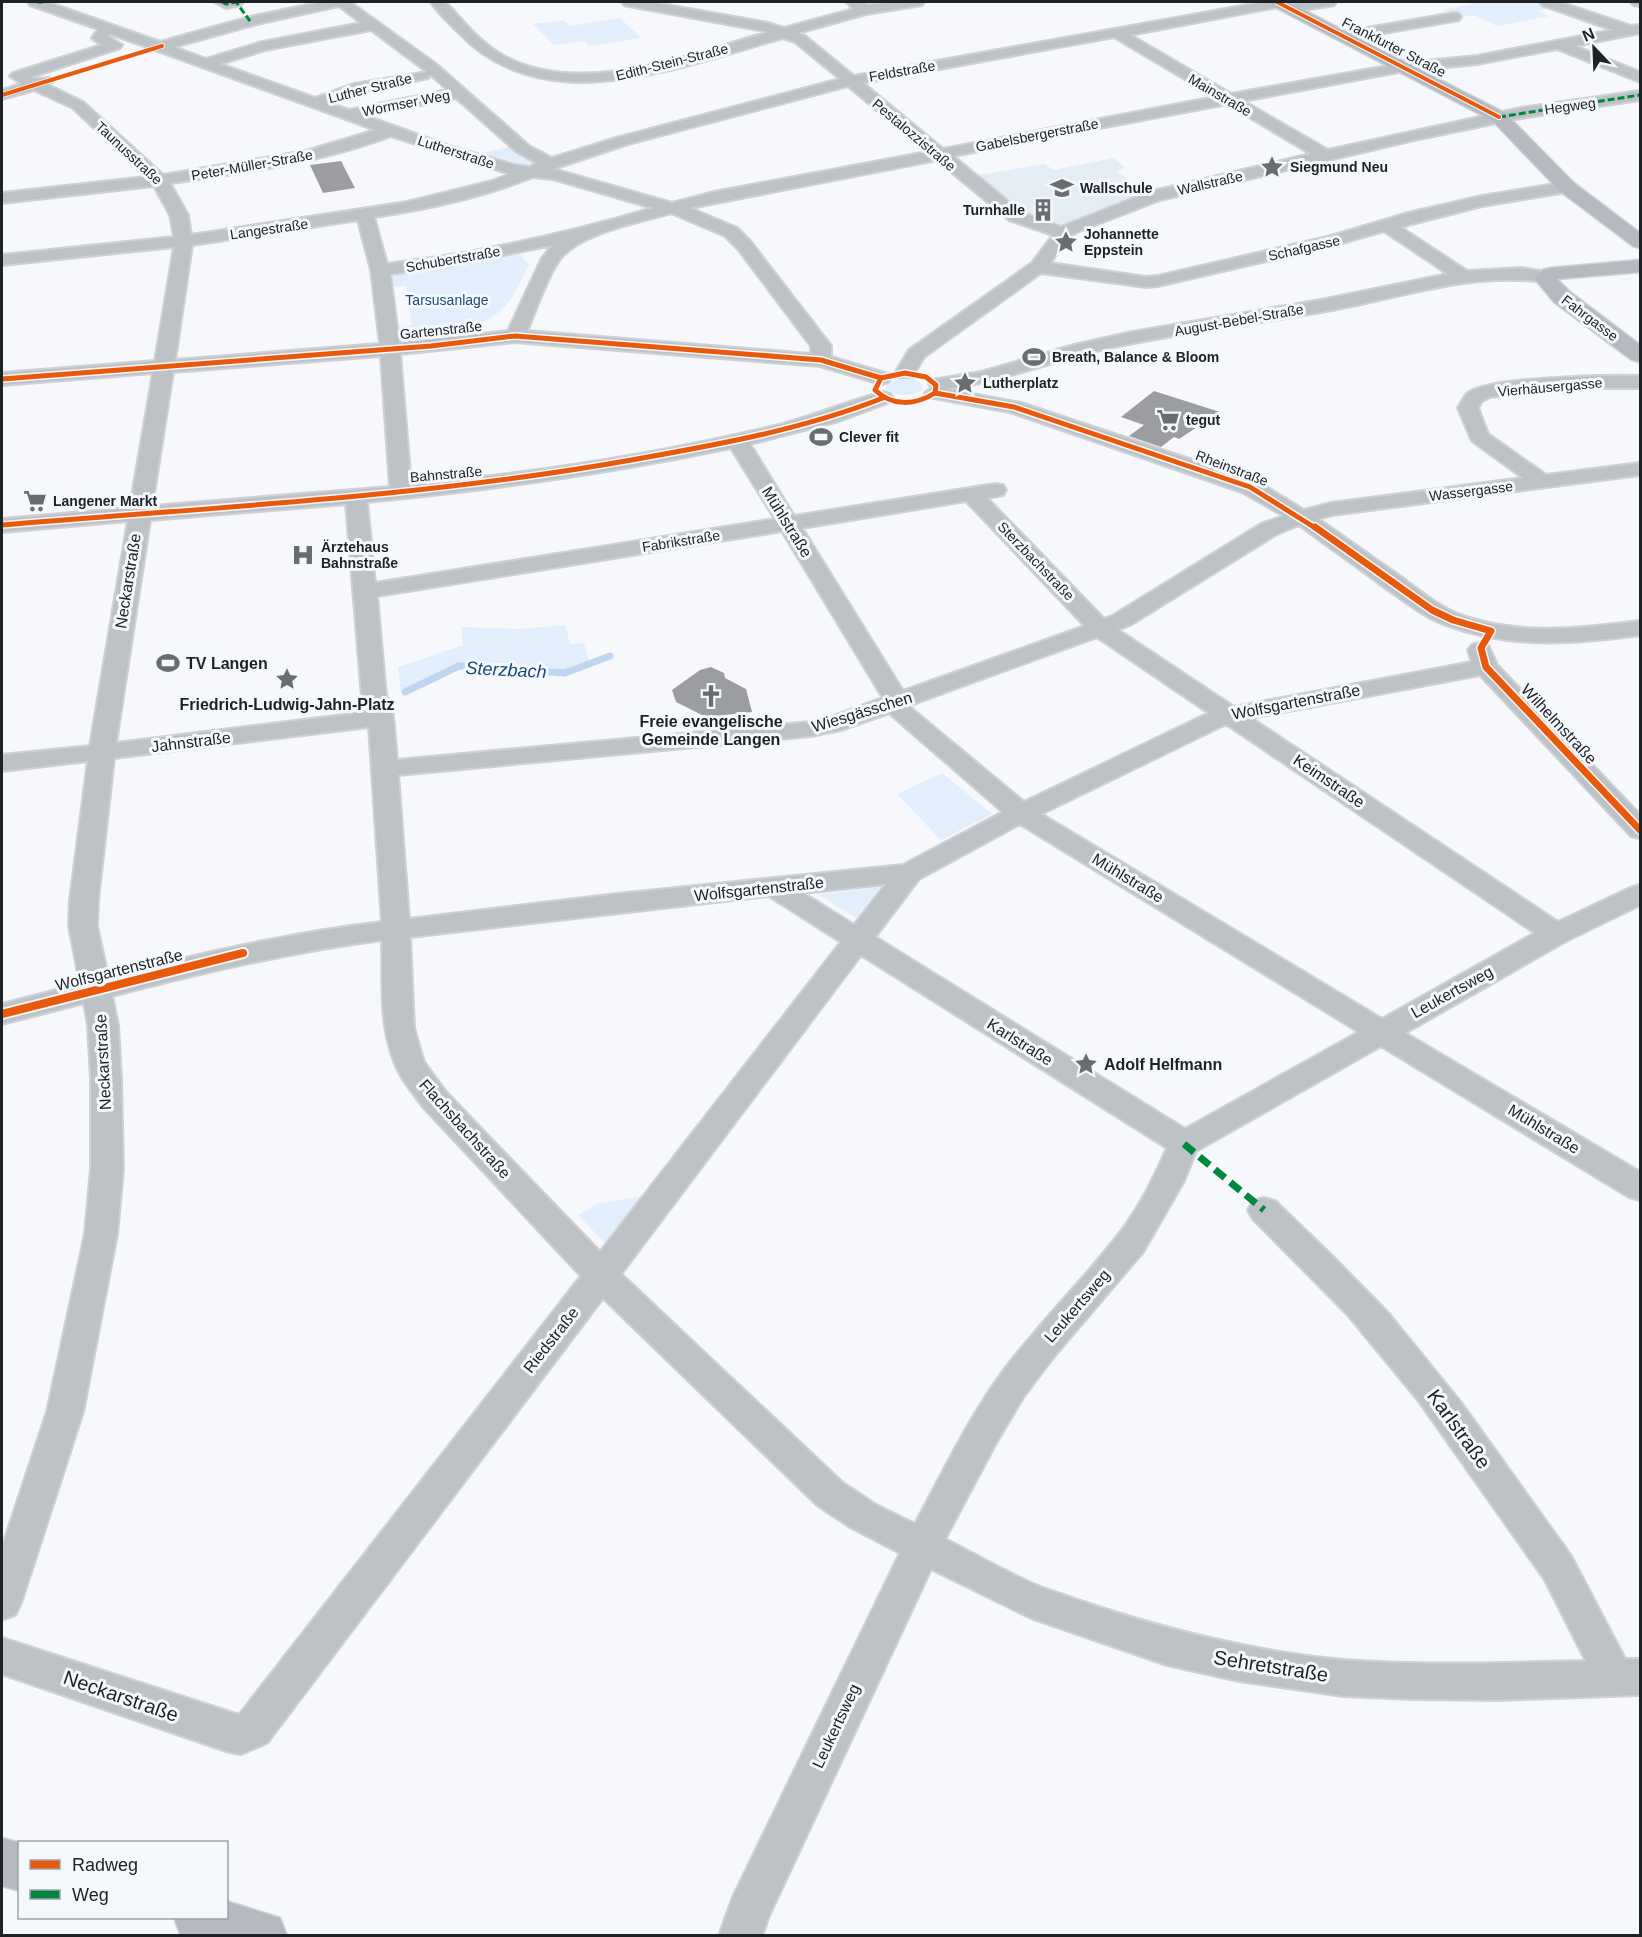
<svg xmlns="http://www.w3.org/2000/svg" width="1642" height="1937" viewBox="0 0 1642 1937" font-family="Arial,sans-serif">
	<rect width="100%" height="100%" fill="#f6f8fb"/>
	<!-- built -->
	<path fill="#e4ecf4" d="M1113 158 1125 168 1117 171 1147 195 1057 227 1018 215 970 177 1044 164 1054 170Z"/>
	<!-- green -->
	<g fill="#e2eefb">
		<path d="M1481 2H1535L1552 8 1538 11 1550 16 1497 26 1474 15 1461 17 1444 10Z"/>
		<path d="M620 18 641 38 589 46 584 41 554 45 533 24 564 20 570 26Z"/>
		<path d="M512 146 540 161 525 165 482 153Z"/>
		<path d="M519 253 529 265C522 278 516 294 506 305 482 333 432 337 398 341L395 327 412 325 406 286 391 287 389 274 441 268Z"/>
		<path d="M902 378 915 379 922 384V390C910 397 896 397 886 389L887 383Z"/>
		<path d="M565 625 570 644 584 643 589 662 566 671 460 665 401 693 398 667 463 645 461 627 520 629Z"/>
		<path d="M942 773 992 814 941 840 897 794Z"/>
		<path d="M880 887 856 918 819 895Z"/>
		<path d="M659 1194 611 1249 578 1215 599 1203Z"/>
	</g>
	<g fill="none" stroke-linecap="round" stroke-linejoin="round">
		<!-- stream -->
		<path stroke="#c0d6f0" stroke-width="7" d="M405 692 459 666 565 673 610 656"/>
	</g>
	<!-- building -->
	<g fill="#9b9da0">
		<path d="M341 161 355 188 323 193 310 165Z"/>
		<path d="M1154 391 1220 412 1179 439 1174 437 1161 447 1129 436 1144 425 1121 417Z"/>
		<path d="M711 667 724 673 725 678 746 689 752 712 706 717 676 702 672 690 700 670Z"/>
	</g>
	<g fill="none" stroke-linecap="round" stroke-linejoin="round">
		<!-- minor casing -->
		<g stroke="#d0d1d4" stroke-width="4">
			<g id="minor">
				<path d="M28 2H47L160 42 250 17 322 2H350L436 64 529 146 552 158 616 138 840 79 795 42 783 38C681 66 544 124 458 32 449 23 437 12 431 2H445C463 20 479 42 502 55 580 99 690 54 769 32L629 6 624 5 622 2H650L768 23 784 28 854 9 846 2H862L868 5 893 2H924L922 5 866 14 798 33 805 36 854 76 1264 2H1285V5L1304 2H1336L1334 5 1329 6 1289 12 1284 11 1283 6 1130 35 1231 94 1404 63 1477 56 1613 30 1542 5 1540 2H1559L1631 26 1640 25V33L1575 46 1640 72V82L1557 49 1477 64 1404 71 1361 79 1243 101 1328 150 1521 108 1640 91V100L1521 118 1414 140 1160 200 1077 232 1069 237 1050 263 1146 277 1158 276 1331 236 1408 213 1482 196 1567 182 1573 183 1575 187 1573 191 1482 206 1400 227 1467 271 1522 268 1551 273 1554 277 1551 281 1545 282C1478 273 1417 292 1352 306 1270 323 1187 331 1105 349 1052 361 1001 382 946 389L1021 403 1258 482 1304 510 1331 503 1523 478 1472 441 1458 408C1461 403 1464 396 1468 393 1487 377 1612 375 1640 376V388H1575L1490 397 1482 401 1478 408 1488 434 1546 475 1640 463V475L1332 515 1318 519C1346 538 1373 558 1401 577 1420 591 1440 608 1463 616 1521 636 1581 628 1640 621V635C1574 644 1511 649 1446 625 1424 617 1404 601 1384 587 1356 566 1327 546 1299 525L1277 534 1130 625 1118 630 1234 707 1472 662 1468 650 1472 645 1480 643 1488 645 1497 665 1640 815V838L1631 836 1480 675 1251 718 1558 922 1630 888 1640 885V905L1566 941 1405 1033 1640 1172V1200L1629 1197 1381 1046 1196 1151 1184 1181 1143 1252 1052 1359 1024 1396 996 1443 945 1539C977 1555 1010 1575 1043 1588 1140 1623 1241 1651 1344 1660 1424 1666 1505 1663 1586 1661L1545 1580 1418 1400 1347 1314 1253 1219 1248 1210 1253 1201 1264 1198 1275 1201 1333 1257 1389 1314 1462 1404 1571 1556 1625 1659H1640V1695L1497 1700 1415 1699 1343 1696 1239 1681 1167 1665 1031 1618 931 1569 768 1918 762 1936H719L733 1897 900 1553 850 1527 817 1505 603 1298 267 1743 241 1754 229 1752 2 1674V1638L239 1715 581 1276 424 1108C413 1093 400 1078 394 1061 379 1023 383 980 382 940 290 952 201 973 112 996L118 1025 121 1079 123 1169 117 1234 83 1412 21 1603 15 1615 2 1620V1548L47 1412 85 1234 91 1169V1079L88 1025 84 1003 2 1024V1004L80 984 69 926 70 900 88 761 2 771V755L90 746 128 521 2 532V519L130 508 153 373 2 385V373L155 361 174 247 2 265V255L174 237 170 215 154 186 2 203V193L146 177 73 108 34 90 2 99V90L22 84 10 76 13 73 102 45 92 38 98 29 30 5ZM339 6 361 23 262 42 206 59 174 47 253 25ZM371 30 427 72 354 84 315 98 220 64 265 50ZM111 34 376 130 306 151 163 175 83 102 48 85 53 81 50 78 36 79 31 77 120 48 122 45 107 36ZM1114 37 1215 97 943 149 863 83ZM430 74 448 90 349 110 329 103 358 93 428 78ZM848 86 927 152 714 192 672 203 553 169 628 144ZM456 98 517 152 537 163 529 167 515 165 449 146 366 116ZM1227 104 1311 154 1149 192 1061 227 1021 212 953 156ZM391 136 510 174 492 181 407 202 191 235 188 215 170 183C244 173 320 163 391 136ZM937 160 1009 220 1053 235 1032 263 909 350 895 373 898 377H912L924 357 1041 273 1146 287 1158 286 1335 245 1384 231 1448 274 1321 300 1132 332 1074 345 981 372 932 380 929 384 932 388 925 393 928 397 1010 412 1242 492 1284 516 1261 524 1114 615 1104 619 987 498 1003 495 1006 490 1003 485 995 484 794 516 750 444 839 421 890 402 893 398 890 394 883 392C848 401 814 416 779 425 659 454 534 473 411 485L400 354 515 342 820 366 881 384 888 382 891 378 888 374 831 357V346L828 342 750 241 737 228 690 208ZM533 177 553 179 653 208C566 234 478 253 387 264L374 217C428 209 483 197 533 177ZM671 213 725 236 738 249 811 346V354L527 331C536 311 547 276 560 259 579 233 641 222 671 213ZM358 220 371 270 380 344 175 360 192 245ZM553 245 542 258 508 331 399 343 390 274 439 268ZM381 356 390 487 152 506 173 372ZM731 448 775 519 375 583 367 502C490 490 611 473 731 448ZM966 501 1085 626 903 691 802 528ZM346 504 362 696 368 706V712L116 743 150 520ZM782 531 883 698 826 719 811 722 397 760 392 706 386 696 377 596ZM1097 637 1209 713 1024 802 912 709 910 705ZM889 713 1003 812 903 865 617 894 409 919 398 775 811 736 841 730ZM1226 724 1535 933 1382 1019 1041 814ZM369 727 382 922C288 933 199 954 108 977L97 926 98 900 114 758ZM1020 824 1359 1032 1185 1129 875 937 919 879ZM886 884 854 925 803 893ZM769 896 841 942 600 1252 446 1092 424 1062 414 1028 410 937ZM861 955 1167 1148C1154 1178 1138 1210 1118 1235 1081 1283 1037 1325 1001 1374 967 1421 942 1474 915 1524L876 1505 843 1483 621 1274Z"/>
				<path d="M215 2H243L241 5 226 8Z"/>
				<path d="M1631 2H1640V6L1633 5Z"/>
				<path d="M1454 13 1459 14 1461 17 1459 20 1344 40 1337 36 1344 32Z"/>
			</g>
		</g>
		<!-- major casing -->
		<g stroke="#d0d1d4" stroke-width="3">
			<g id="major">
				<path d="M1269 2H1288L1505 113 1574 183 1640 233V248L1633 246 1560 191 1493 121 1271 5Z"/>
				<path d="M1640 260V272L1557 279 1570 292 1640 345V362L1632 360 1554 302 1535 279 1543 270 1550 268Z"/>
				<path d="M2 1838 20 1843V1891L2 1886Z"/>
				<path d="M226 1901 280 1918 287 1936H181L174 1918H226Z"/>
			</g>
		</g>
		<!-- minor -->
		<use href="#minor" fill="#bdc2c6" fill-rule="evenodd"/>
		<!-- major -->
		<use href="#major" fill="#b5bac0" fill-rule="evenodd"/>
		<!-- quiet-far1 -->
		<g stroke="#00873e" stroke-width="3" stroke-dasharray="7 3" stroke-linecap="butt">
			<path d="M37 2H43"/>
			<path d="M222 2 226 4 236 2"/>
			<path d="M239 2H236L250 21"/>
			<path d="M1499 117 1640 95"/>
		</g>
		<!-- quiet -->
		<path stroke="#00873e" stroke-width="7" stroke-dasharray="13 7" stroke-linecap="butt" d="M1184 1144 1264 1210"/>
		<!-- cycleway-far3 casing -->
		<g stroke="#f4f8fd" stroke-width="6">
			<g id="cycleway-far3">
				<path d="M1277 2 1499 117"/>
				<path d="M2 95 162 46"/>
			</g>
		</g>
		<!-- cycleway-far2 casing -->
		<g stroke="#f4f8fd" stroke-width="8">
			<g id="cycleway-far2">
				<path d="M905 373 926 377 936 385 935 393C916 405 892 407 875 390L881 378Z"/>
				<path d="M2 379 431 346 515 336 821 360 881 378"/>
				<path d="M935 393 1014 407 1250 487 1317 529"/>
				<path d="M2 525C214 507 427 497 637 459 721 444 804 429 883 398"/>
			</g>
		</g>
		<!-- cycleway-far1 casing -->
		<g stroke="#f4f8fd" stroke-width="10">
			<path id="cycleway-far1" d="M1315 527 1432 610 1453 620 1491 631 1481 648 1486 667 1640 830"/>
		</g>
		<!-- cycleway casing -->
		<g stroke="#f4f8fd" stroke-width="12">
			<path id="cycleway" d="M2 1014 243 953"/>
		</g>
		<!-- cycleway-far3 -->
		<use href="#cycleway-far3" stroke="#e8590c" stroke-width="4"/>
		<!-- cycleway-far2 -->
		<use href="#cycleway-far2" stroke="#e8590c" stroke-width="5"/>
		<!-- cycleway-far1 -->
		<use href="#cycleway-far1" stroke="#e8590c" stroke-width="7"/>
		<!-- cycleway -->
		<use href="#cycleway" stroke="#e8590c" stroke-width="8"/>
	</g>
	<!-- icons -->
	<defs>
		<g id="sight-bare" transform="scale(1.8)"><path d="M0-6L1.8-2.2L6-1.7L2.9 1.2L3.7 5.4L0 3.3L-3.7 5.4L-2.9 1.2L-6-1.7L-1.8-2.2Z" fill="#6a6c70" stroke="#f4f8fd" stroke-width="2.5" paint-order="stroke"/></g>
		<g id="school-bare" transform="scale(1.8)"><path d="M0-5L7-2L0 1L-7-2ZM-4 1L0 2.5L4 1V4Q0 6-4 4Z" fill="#6a6c70" stroke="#f4f8fd" stroke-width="2.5" paint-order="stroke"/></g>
		<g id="building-bare" transform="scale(1.8)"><path d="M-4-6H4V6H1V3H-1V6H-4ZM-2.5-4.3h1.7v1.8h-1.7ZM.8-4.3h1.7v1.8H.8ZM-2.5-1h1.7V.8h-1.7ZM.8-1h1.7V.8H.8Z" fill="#6a6c70" stroke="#f4f8fd" stroke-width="2.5" paint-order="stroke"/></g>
		<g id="stadium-bare" transform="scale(1.8)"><path d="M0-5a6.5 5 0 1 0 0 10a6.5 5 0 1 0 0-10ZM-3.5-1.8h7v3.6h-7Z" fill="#6a6c70" stroke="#f4f8fd" stroke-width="2.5" paint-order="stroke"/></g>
		<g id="supermarket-bare" transform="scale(1.8)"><path d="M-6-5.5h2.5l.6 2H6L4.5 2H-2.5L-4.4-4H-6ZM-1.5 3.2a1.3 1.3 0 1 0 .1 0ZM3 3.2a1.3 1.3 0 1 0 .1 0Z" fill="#6a6c70" stroke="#f4f8fd" stroke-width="2.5" paint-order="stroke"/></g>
		<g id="hospital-bare" transform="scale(1.8)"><path d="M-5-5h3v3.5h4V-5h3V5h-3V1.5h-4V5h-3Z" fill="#6a6c70" stroke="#f4f8fd" stroke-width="2.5" paint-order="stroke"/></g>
		<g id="church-bare" transform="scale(1.8)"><path d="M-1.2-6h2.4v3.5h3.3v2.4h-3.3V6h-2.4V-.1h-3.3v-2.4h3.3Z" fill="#6a6c70" stroke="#f4f8fd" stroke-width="2.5" paint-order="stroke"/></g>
	</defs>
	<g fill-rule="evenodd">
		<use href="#sight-bare" x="1272" y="167"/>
		<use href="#school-bare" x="1062" y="188"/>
		<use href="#building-bare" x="1043" y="210"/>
		<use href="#sight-bare" x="1066" y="242"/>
		<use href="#stadium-bare" x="1034" y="357"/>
		<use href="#sight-bare" x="965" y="383"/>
		<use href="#supermarket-bare" x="1168" y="420"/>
		<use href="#stadium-bare" x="821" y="437"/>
		<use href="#supermarket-bare" x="35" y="501"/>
		<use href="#hospital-bare" x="303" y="555"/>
		<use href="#stadium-bare" x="168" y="663"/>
		<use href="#sight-bare" x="287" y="679"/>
		<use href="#church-bare" x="711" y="696"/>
		<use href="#sight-bare" x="1086" y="1064"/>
	</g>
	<g text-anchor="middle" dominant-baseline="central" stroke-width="6" stroke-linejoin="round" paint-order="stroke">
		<!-- far-street labels -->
		<g font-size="14" fill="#1e2125" stroke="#f4f8fd">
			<text transform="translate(1394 47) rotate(27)">Frankfurter Straße</text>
			<text transform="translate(672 62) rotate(-14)">Edith-Stein-Straße</text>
			<text transform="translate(902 71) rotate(-10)">Feldstraße</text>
			<text transform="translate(370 88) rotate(-14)">Luther Straße</text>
			<text transform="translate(1220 95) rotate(30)">Mainstraße</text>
			<text transform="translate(406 103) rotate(-11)">Wormser Weg</text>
			<text transform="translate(1570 106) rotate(-8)">Hegweg</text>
			<text transform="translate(914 135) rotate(40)">Pestalozzistraße</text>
			<text transform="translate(1037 135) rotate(-11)">Gabelsbergerstraße</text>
			<text transform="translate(456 152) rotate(18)">Lutherstraße</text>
			<text transform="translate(129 153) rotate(43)">Taunusstraße</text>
			<text transform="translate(252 165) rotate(-10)">Peter-Müller-Straße</text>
			<text transform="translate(1210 183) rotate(-13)">Wallstraße</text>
			<text transform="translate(269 229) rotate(-8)">Langestraße</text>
			<text transform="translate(1304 248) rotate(-13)">Schafgasse</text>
			<text transform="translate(453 259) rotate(-10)">Schubertstraße</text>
			<text transform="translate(1590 318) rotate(37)">Fahrgasse</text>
			<text transform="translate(1239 320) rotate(-10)">August-Bebel-Straße</text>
			<text transform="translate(441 330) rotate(-6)">Gartenstraße</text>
			<text transform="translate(1550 387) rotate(-5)">Vierhäusergasse</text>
			<text transform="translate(1232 468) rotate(21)">Rheinstraße</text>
			<text transform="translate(446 474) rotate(-5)">Bahnstraße</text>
			<text transform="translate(1471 491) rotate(-7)">Wassergasse</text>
			<text transform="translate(681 541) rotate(-9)">Fabrikstraße</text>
			<text transform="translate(1036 561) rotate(46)">Sterzbachstraße</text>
		</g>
		<!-- far-poi labels -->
		<g font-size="14" font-weight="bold" fill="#1e2125" stroke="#f4f8fd" text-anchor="start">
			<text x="1290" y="167">Siegmund Neu</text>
			<text x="1080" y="188">Wallschule</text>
			<text x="1025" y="210" text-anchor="end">Turnhalle</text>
			<text x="1084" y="234">Johannette<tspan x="1084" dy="16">Eppstein</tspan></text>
			<text x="1052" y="357">Breath, Balance &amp; Bloom</text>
			<text x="983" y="383">Lutherplatz</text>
			<text x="1186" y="420">tegut</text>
			<text x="839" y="437">Clever fit</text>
			<text x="53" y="501">Langener Markt</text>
			<text x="321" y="547">Ärztehaus<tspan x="321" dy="16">Bahnstraße</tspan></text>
		</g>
		<!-- far-park labels -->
		<g font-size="14" fill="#204c7a" stroke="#f4f8fd">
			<text x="447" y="300">Tarsusanlage</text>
		</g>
		<!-- street labels -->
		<g font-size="16" fill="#1e2125" stroke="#f4f8fd">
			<text transform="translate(787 522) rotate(58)">Mühlstraße</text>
			<text transform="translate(128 581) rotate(-81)">Neckarstraße</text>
			<text transform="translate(1296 702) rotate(-11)">Wolfsgartenstraße</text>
			<text transform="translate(862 712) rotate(-17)">Wiesgässchen</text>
			<text transform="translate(1559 724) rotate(47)">Wilhelmstraße</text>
			<text transform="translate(191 742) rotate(-7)">Jahnstraße</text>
			<text transform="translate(1329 781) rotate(34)">Keimstraße</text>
			<text transform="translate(1128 878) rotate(31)">Mühlstraße</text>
			<text transform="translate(759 889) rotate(-6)">Wolfsgartenstraße</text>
			<text transform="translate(119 970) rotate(-14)">Wolfsgartenstraße</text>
			<text transform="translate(1452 992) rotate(-29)">Leukertsweg</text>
			<text transform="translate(1020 1042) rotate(32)">Karlstraße</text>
			<text transform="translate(103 1062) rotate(-93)">Neckarstraße</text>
			<text transform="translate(465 1129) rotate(48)">Flachsbachstraße</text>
			<text transform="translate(1544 1129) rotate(31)">Mühlstraße</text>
			<text transform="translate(1077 1306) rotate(-49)">Leukertsweg</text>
			<text transform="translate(551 1340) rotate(-52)">Riedstraße</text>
			<text transform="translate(836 1726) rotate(-65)">Leukertsweg</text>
		</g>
		<!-- poi labels -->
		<g font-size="16" font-weight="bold" fill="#1e2125" stroke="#f4f8fd" text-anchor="start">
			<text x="186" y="663">TV Langen</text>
			<text x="287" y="704" text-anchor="middle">Friedrich-Ludwig-Jahn-Platz</text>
			<text x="711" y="721" text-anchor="middle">Freie evangelische<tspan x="711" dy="18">Gemeinde Langen</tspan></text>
			<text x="1104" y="1064">Adolf Helfmann</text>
		</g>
		<!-- water labels -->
		<g font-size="18" font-style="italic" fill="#1c4875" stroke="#f4f8fd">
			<text transform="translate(506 670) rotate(3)">Sterzbach</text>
		</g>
		<!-- near-street labels -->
		<g font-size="20" fill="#1e2125" stroke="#f4f8fd">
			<text transform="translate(1459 1429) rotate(54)">Karlstraße</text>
			<text transform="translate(1271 1666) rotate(9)">Sehretstraße</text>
			<text transform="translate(121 1696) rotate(19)">Neckarstraße</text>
		</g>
	</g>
	<!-- border -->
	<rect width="1642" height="1937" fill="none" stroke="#1e2125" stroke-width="6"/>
	<!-- legend -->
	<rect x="18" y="1841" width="210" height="78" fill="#f4f8fd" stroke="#9ea2a7" stroke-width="1.5"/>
	<rect x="30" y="1860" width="30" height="9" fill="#e8590c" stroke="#9ea2a7" stroke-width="1.5"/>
	<text x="72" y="1871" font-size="18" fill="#1e2125">Radweg</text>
	<rect x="30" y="1890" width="30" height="9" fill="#00873e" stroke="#9ea2a7" stroke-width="1.5"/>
	<text x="72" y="1901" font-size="18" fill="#1e2125">Weg</text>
	<!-- north arrow -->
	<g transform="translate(1594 48) rotate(337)" stroke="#f4f8fd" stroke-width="4.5" paint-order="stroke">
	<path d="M0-4.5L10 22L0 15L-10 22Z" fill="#1e2125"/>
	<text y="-9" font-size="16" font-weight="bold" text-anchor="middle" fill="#1e2125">N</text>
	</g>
</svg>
